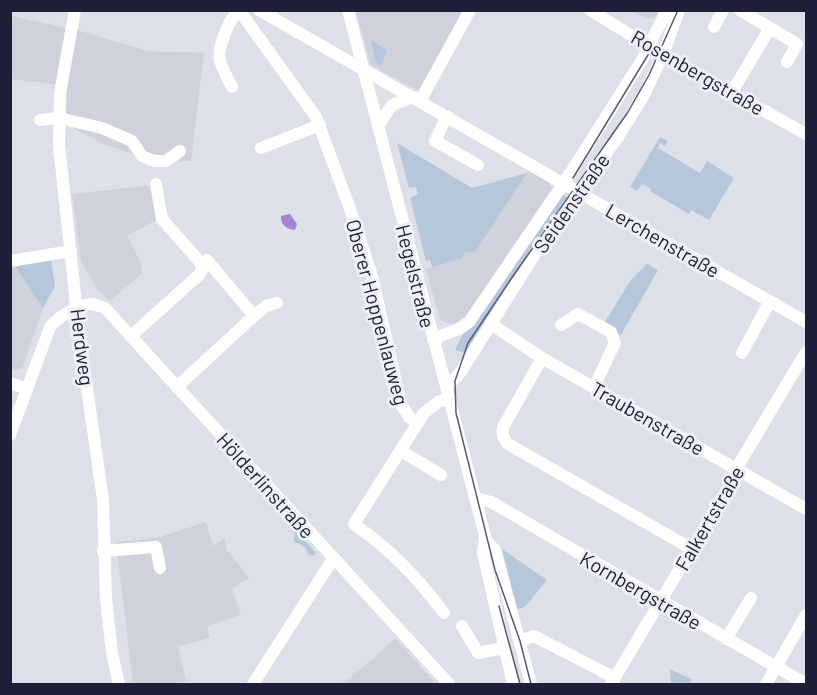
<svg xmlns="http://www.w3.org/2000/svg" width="817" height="695" viewBox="0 0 817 695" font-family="Barlow,sans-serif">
	<rect width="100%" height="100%" fill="#dddfe9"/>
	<!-- built -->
	<g fill="#cfd1dd">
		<path d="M356 11H467L419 91 371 65Z"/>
		<path d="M630 11H659L655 17 648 19Z"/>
		<path d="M11 16 77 30 148 51 204 53 191 161 155 162 101 143 66 124 67 86 11 79Z"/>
		<path d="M528 170 548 182 552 189 466 316 454 324 447 323 440 319 426 269 460 259 466 252H475Z"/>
		<path d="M153 185 158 219 127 236 140 261 142 273 110 301 98 290 81 261 72 194Z"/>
		<path d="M14 265 43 308 22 369 11 370 10 266Z"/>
		<path d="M206 522 213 546 225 538 226 549 249 578 232 588 241 615 207 626 210 637 178 647 186 681 170 684H133L116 542 157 538Z"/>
		<path d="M395 638 436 684H342L373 659Z"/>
	</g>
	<!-- green -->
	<g fill="#b6c7db">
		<path d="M371 40 387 50 381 66 376 62Z"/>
		<path d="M660 137 668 141 665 146 660 143 658 148 700 173 707 161 734 178 709 220 691 210 689 214 650 191 651 189 642 184 637 191 630 187Z"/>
		<path d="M397 143 472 188 527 173 475 252H466L461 259 432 267 430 260 426 261 410 198 418 194 416 187 409 188Z"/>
		<path d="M560 192 568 198 515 273 465 353 455 350 466 327Z"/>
		<path d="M51 260 55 286 43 308 14 265Z"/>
		<path d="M647 264 658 270 621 335 603 325 631 280Z"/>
		<path d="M285 518 316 553 314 556 308 554C306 546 301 544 294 542V534L283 519Z"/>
		<path d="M502 549 547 580 525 607 517 609Z"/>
		<path d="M670 669 691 679 690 684H671Z"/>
	</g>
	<!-- water -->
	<path fill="#a584d0" d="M290 214 297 224 295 230C287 229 280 225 281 216Z"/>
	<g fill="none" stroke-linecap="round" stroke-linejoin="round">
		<!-- minor -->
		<g stroke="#fff" stroke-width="12">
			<path d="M75 10 60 93 59 145 79 332 103 500 106 598 112 653 119 684"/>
			<path d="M239 10 316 117 350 209 372 276 401 404 409 417 418 423"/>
			<path d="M259 10 806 322"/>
			<path d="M348 10 485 536 483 553 513 684"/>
			<path d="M590 10 663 55 806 134"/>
			<path d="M714 27 723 10"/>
			<path d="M770 28 797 44 787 62"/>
			<path d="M232 87C228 79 222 69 220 60 217 49 229 18 239 11"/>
			<path d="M732 92 770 28 740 10"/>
			<path d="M420 101 470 10"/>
			<path d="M447 116 435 141 478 165"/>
			<path d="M40 120 59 118 102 128 132 141 142 156 154 161H166L180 151"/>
			<path d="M378 126 392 105 413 97"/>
			<path d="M261 148 320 125"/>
			<path d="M207 260 254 316"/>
			<path d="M10 261 71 251"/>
			<path d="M491 324 542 358 806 509"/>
			<path d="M561 325 578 314 611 332 615 343 594 387"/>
			<path d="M131 336 200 274 202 270 200 262 162 219 156 184"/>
			<path d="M433 339 461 328 469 322 564 183 642 60 667 10"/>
			<path d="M742 353 770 301"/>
			<path d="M542 358 503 427C502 435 503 438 508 444L692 549"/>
			<path d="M10 383 27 389"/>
			<path d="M447 386 460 373 540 246 618 137 644 95 663 55 679 10"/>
			<path d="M177 387 254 316 266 306 277 303"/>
			<path d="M10 435 50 327C58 317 76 306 90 304 95 304 100 306 105 308L449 684"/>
			<path d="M401 451 441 475"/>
			<path d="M475 498 491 502 806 684"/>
			<path d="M486 541 495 550 531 684"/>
			<path d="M103 551 156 547 160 568"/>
			<path d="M444 613C417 577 391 550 354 524L424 413 438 402 449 398"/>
			<path d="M462 626 478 653 504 648"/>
			<path d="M726 639 751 598"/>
			<path d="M520 641 534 636 615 678"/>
			<path d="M253 684 333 559"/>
			<path d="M611 684 734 478 736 469 806 352"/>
			<path d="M766 684 806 615"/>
		</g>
		<!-- tram -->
		<g stroke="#595975" stroke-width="1.5">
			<path d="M573 178 651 50"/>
			<path d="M499 606 520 684"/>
			<path d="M531 684 520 641 495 570 456 413 455 381 468 343 511 279 628 112 649 75 678 10"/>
		</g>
	</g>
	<g text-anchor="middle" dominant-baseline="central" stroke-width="6" stroke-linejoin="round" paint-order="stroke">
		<!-- street labels -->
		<g font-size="20" fill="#1f1f39" stroke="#eef0f6">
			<text transform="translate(698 72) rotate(30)">Rosenbergstraße</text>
			<text transform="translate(571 203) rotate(-55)">Seidenstraße</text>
			<text transform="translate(663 240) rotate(30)">Lerchenstraße</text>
			<text transform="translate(416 276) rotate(76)">Hegelstraße</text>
			<text transform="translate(378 312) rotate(75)">Oberer Hoppenlauweg</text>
			<text transform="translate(83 347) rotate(83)">Herdweg</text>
			<text transform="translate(648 418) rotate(30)">Traubenstraße</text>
			<text transform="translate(266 485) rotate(48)">Hölderlinstraße</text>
			<text transform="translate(709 518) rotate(-60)">Falkertstraße</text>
			<text transform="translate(641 590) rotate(30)">Kornbergstraße</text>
		</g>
	</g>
	<!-- border -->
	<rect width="817" height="695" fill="none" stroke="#1f1f39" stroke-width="24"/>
</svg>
